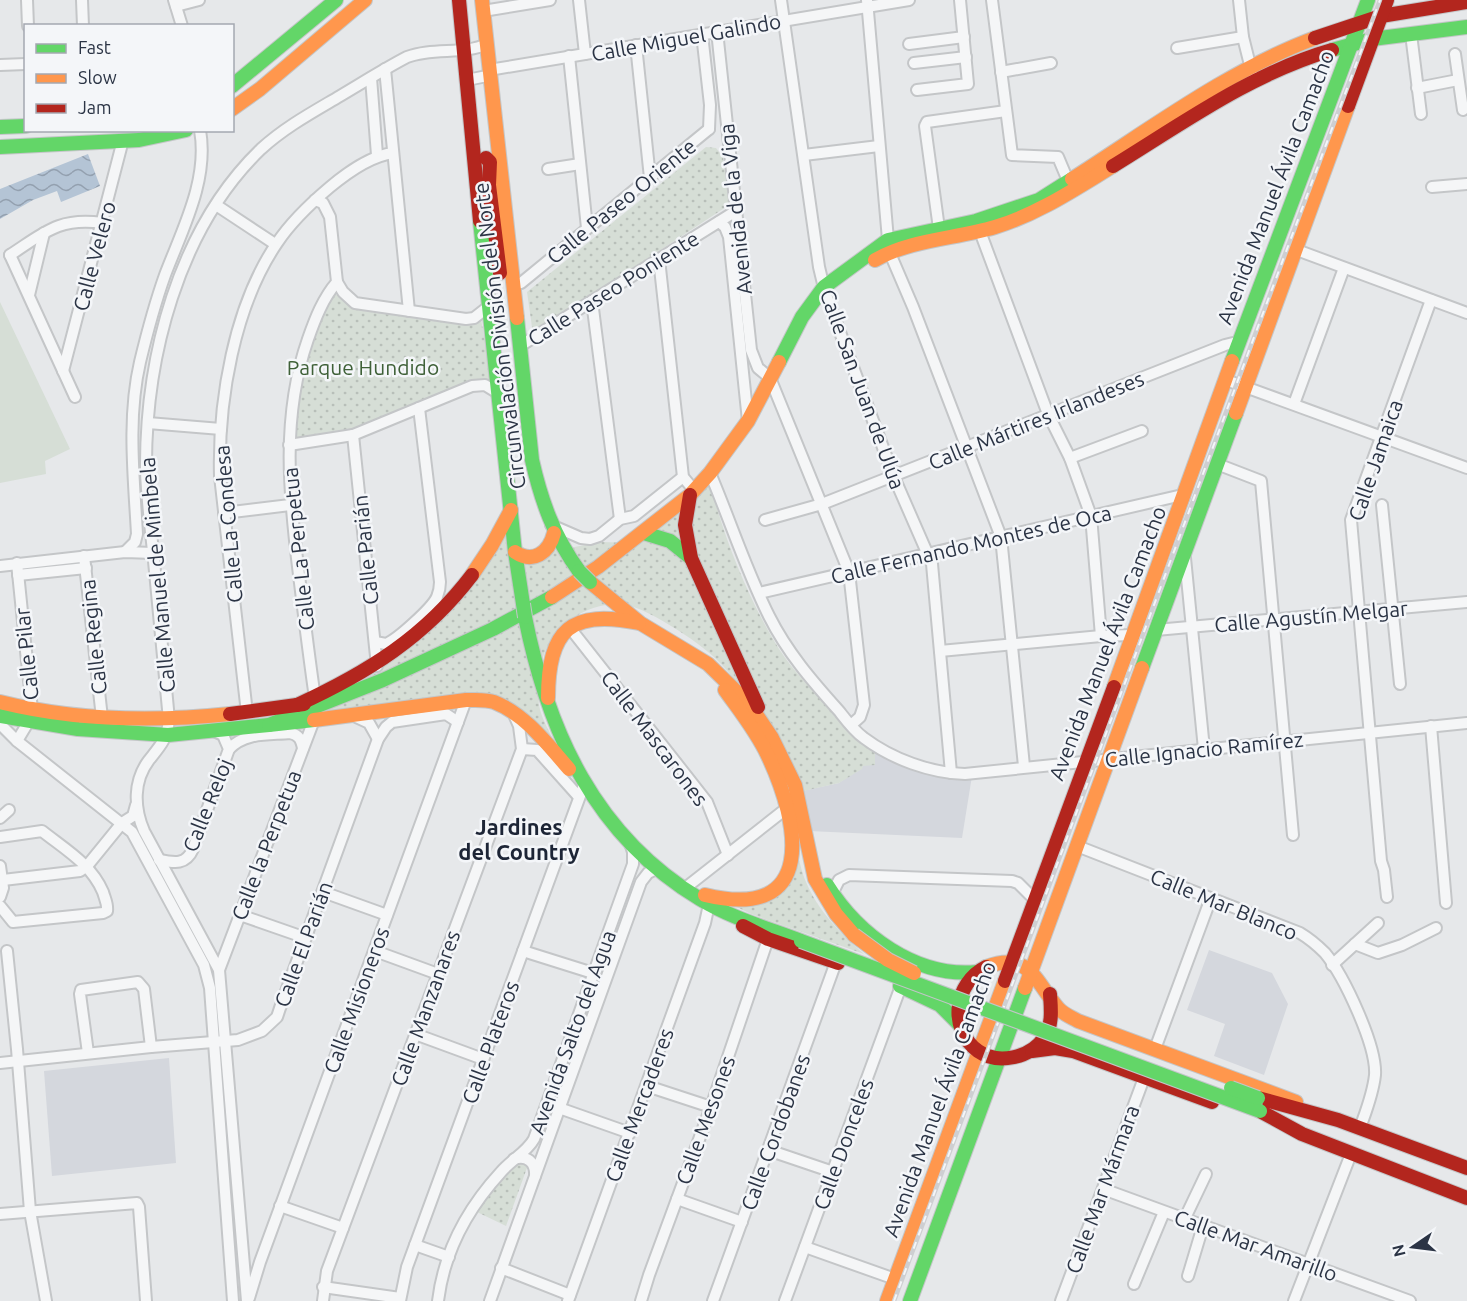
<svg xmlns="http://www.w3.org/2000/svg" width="1467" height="1301" viewBox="0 0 1467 1301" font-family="Ubuntu,sans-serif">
	<defs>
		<pattern id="park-dots" width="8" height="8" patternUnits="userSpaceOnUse" patternTransform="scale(1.5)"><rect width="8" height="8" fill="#d6ded6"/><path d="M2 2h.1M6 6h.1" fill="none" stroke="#b8bfb9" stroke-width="1.8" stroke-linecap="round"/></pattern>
		<pattern id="water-waves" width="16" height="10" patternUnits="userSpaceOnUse" patternTransform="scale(1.5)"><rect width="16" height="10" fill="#b4c4d5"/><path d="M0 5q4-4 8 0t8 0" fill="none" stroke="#93a0af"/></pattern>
	</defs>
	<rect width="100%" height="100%" fill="#e6e8ea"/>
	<!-- built -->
	<g fill="#d4d7dd">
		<path d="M875 751 910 768 943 777 972 776 962 838 809 831 802 791 839 783 862 766Z"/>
		<path d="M1209 950 1272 973 1288 1004 1264 1075 1214 1056 1225 1024 1187 1010Z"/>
		<path d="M169 1058 176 1163 52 1176 44 1071Z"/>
	</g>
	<!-- grass -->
	<path fill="#d6ded6" d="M0 302 70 449 45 461 46 474 0 483Z"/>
	<!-- park -->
	<g fill="url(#park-dots)">
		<path d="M706 147 716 148 723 157 729 205 533 334 527 292Z"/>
		<path d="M333 295H338L348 302 365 311 457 324H473L481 319 492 379 349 433 293 441C296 390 307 340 333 295Z"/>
		<path d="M709 477C721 531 745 591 773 639 787 664 808 686 828 707 843 723 856 739 875 751V765L863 766 862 769 839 783 799 792C774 747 753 694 715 658 699 642 643 605 621 604 585 603 552 626 542 660 539 668 540 679 540 687 540 693 538 700 539 705 541 717 548 729 553 739L507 702 322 715 318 709 411 644 504 531 510 551H553L601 542 636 543Z"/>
		<path d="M795 846C799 857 801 871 806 882 818 911 841 934 864 954L751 914 729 903 773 898Z"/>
		<path d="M516 1160 528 1165 506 1226 475 1211Z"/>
	</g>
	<!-- water -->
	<path fill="url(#water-waves)" d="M88 154 100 186 61 202 57 191 33 200 0 219V189Z"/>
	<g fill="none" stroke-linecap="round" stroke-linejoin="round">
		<!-- street casing -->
		<g stroke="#c4c6c8" stroke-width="14">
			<g id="street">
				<path d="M27 0 28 26"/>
				<path d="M82 0 83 26"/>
				<path d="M174 0 182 26"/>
				<path d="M579 0 585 54"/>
				<path d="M781 0 819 267 825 292 894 477 932 564 951 773"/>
				<path d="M867 0 889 251 913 307 1001 537 1024 766"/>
				<path d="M992 0 1012 155 1058 157 1066 176"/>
				<path d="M1239 0 1243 37 1252 73"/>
				<path d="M176 6 199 0"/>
				<path d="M483 11 550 0"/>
				<path d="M717 31 751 350 758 368 770 378 849 572 864 705 860 717 851 725"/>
				<path d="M702 34 710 105 709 129"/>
				<path d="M1411 34 1421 114"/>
				<path d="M909 44 964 37"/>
				<path d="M636 45 650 178"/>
				<path d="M1177 48 1243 37"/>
				<path d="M1455 54 1463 110"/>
				<path d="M569 56 587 228"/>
				<path d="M914 63 966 57"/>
				<path d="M0 65 26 64"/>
				<path d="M385 69 409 311"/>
				<path d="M1001 72 1051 63"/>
				<path d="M371 78 377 155"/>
				<path d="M467 80 487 76 489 70 909 0"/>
				<path d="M1417 88 1458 80"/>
				<path d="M917 90 968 84 960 0"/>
				<path d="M804 155 879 146"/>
				<path d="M548 169 580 164"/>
				<path d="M1432 187 1467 184"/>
				<path d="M216 205 275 244"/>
				<path d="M719 222 725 227 729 237 748 421"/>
				<path d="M978 226 1048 414 1070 458 1091 516 1101 636"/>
				<path d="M940 236 925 126 927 122 1006 111"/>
				<path d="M1294 249 1467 313"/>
				<path d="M10 255 75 397"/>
				<path d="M10 255C44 233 59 217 102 223"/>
				<path d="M659 259 683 477 694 490"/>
				<path d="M337 282 343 292 355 303 466 319 474 318 488 307"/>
				<path d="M513 284 521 283 709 129"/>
				<path d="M29 295 44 233"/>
				<path d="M592 301 620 519"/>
				<path d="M520 346 736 211"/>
				<path d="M63 371 123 140"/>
				<path d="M1226 380 1467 468"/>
				<path d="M1294 404 1344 268"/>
				<path d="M148 423 221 429"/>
				<path d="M353 435 377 666"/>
				<path d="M289 445 353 435 472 386 485 385 498 393"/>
				<path d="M1070 458 1142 431"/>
				<path d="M1217 464 1261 481 1293 835"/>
				<path d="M710 473C730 520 746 570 769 616 787 652 812 681 839 711 846 720 854 731 864 738 892 759 930 773 965 774L1467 723"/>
				<path d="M1382 505 1400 684"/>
				<path d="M224 513 290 505"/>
				<path d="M765 520 822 504 1225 345 1233 343 1238 344"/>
				<path d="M551 525 581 538 590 539 599 536 620 519 634 516 683 477"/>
				<path d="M125 552 135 542 137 534C134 478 127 418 140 362 147 333 155 303 165 275 182 230 209 180 200 130"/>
				<path d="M84 556 102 718"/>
				<path d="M1185 558 1204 749"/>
				<path d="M17 563 32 710 29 721 17 741"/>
				<path d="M0 566 125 552 153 553"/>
				<path d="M18 575 86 568"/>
				<path d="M759 593 1178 496 1184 497"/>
				<path d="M570 628 707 802 728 855"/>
				<path d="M1156 630 1467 602"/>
				<path d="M375 642 386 644C398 639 432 608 437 597 439 592 440 587 440 582L419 408"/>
				<path d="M940 651 1101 636 1132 635"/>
				<path d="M315 698C309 657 304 616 299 575 289 495 281 416 308 339 315 319 323 298 337 282L330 217 323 203 315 200"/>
				<path d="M247 713 220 476C218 401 234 306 277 243 291 222 311 203 330 187 348 172 370 156 393 153"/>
				<path d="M356 717 369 723 378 739"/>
				<path d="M0 724 17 741 132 832 204 965 210 988 233 1301"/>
				<path d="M1431 726 1446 903"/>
				<path d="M229 749C245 732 269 735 290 733 299 735 301 739 303 748"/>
				<path d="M522 749 537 750 579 797"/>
				<path d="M0 818 9 810"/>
				<path d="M0 837 42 831C66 850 91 864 103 892 105 899 108 904 107 911L103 913 13 922 0 906"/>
				<path d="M1077 846 1300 933C1310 939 1317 945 1325 953 1344 976 1377 1046 1375 1075 1373 1094 1366 1111 1360 1128"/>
				<path d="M159 860C175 863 186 865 193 849L229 749 223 735 214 731"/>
				<path d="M0 866 3 888 0 897"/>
				<path d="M3 880 80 871 87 866 122 823 133 816 136 805"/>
				<path d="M684 889 787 808"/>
				<path d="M323 892 387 915"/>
				<path d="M832 894 839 880 849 875 1012 881 1018 883 1034 899"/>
				<path d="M1387 897 1384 870 1381 861 1351 520 1431 300"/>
				<path d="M240 915 306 938"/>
				<path d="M1355 944 1378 953 1402 945 1436 928"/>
				<path d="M7 951 17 1049 30 1211 46 1301"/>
				<path d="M375 951 438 974"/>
				<path d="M523 951 593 973"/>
				<path d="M1332 965 1378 923"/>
				<path d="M219 970 314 720"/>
				<path d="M415 1034 483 1059"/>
				<path d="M1155 1049 1211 898"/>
				<path d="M88 1053 80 994 81 990 138 982 144 989 151 1047"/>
				<path d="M0 1063 151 1047 238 1040 262 1031 277 1017 280 1008 378 739 386 727 392 722 446 714 458 722"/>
				<path d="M647 1086 711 1107"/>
				<path d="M559 1108 630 1133"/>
				<path d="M768 1150 833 1172"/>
				<path d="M514 1159C527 1155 536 1162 535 1176"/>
				<path d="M1103 1189 1410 1301"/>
				<path d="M677 1199 742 1222"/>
				<path d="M280 1206 343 1228"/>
				<path d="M0 1214 137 1203 139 1207 146 1301"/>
				<path d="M1185 1218 1206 1174"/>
				<path d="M415 1245 449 1257"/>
				<path d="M805 1247 895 1279"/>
				<path d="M501 1268 570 1295"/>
				<path d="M1188 1276 1203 1226"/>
				<path d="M1134 1284 1164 1212"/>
				<path d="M323 1287 400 1298"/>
				<path d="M249 1298 260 1262 466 700"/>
				<path d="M247 1301 219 970 144 831C134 808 133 781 149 760 161 745 167 739 169 720 164 667 159 614 154 561 151 531 147 501 146 471 145 358 178 229 261 149 285 127 313 112 340 96 362 83 384 69 407 57 433 47 464 55 487 44"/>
				<path d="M323 1301 327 1271 522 749 519 726 515 717"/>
				<path d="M400 1301 407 1267 584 785"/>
				<path d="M438 1301C444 1252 468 1208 501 1172 511 1160 527 1152 534 1139L633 864V852L631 846"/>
				<path d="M490 1301 641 882 648 873 656 869"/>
				<path d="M568 1301 705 923 708 909"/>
				<path d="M641 1301 649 1275 711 1107 768 939"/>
				<path d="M713 1301 836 962"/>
				<path d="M785 1301 901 986"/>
				<path d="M1061 1301 1144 1078"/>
				<path d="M1294 1301 1349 1159"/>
			</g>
		</g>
		<!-- fast casing -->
		<g stroke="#c4c6c8" stroke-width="16">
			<g id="fast">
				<path d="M1332 50 1372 39 1467 27"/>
				<path d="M232 86 336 0"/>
				<path d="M0 127 26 126"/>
				<path d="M0 147 139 140 186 130"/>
				<path d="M480 221 515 552 523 604"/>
				<path d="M517 318 532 460C541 500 554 537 579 571"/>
				<path d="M1232 361 1368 0"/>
				<path d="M779 362 802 317 824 287 888 240 976 221 1039 200 1072 179"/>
				<path d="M644 533 670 541 691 558"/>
				<path d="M525 617C548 732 595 836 700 899 731 918 767 928 801 941"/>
				<path d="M1142 668 1236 413"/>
				<path d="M0 716 78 729 168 735 269 725 383 680 493 629 552 597"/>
				<path d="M269 725 314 720"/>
				<path d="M827 885C858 935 916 978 977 972"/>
				<path d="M900 986 940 1005 959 1024"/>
				<path d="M910 1301 1025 988"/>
			</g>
		</g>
		<!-- slow casing -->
		<g stroke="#c4c6c8" stroke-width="16">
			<g id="slow">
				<path d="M482 0 517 318"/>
				<path d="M232 109 260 89 365 0"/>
				<path d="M1072 179C1149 130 1229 70 1315 38"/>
				<path d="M875 260C912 239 955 239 995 227 1038 214 1075 189 1113 166"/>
				<path d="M1236 413 1348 106"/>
				<path d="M515 552C533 564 549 553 554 533"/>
				<path d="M472 575 492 545 511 510"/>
				<path d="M590 582 640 623 708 664 750 705 772 738 795 785 815 879 836 914 854 935"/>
				<path d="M552 597 598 567 690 495 710 473 748 421 779 362"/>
				<path d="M1114 687 1232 361"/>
				<path d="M548 698C548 629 571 609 639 623"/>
				<path d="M0 702C76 721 152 722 230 714"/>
				<path d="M314 720 466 700C475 700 486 699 494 702 525 714 548 745 569 769"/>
				<path d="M705 895C818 922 800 824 768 756 757 732 740 711 725 690"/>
				<path d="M986 967C1030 950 1036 983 1058 1008 1063 1014 1071 1017 1078 1021L1296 1102"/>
				<path d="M1025 988 1142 668"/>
				<path d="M887 1301 1005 981"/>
			</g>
		</g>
		<!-- jam casing -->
		<g stroke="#c4c6c8" stroke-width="16">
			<g id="jam">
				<path d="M459 0 480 221"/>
				<path d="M1315 38 1381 16 1467 2"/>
				<path d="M1348 106 1387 0"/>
				<path d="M486 158 490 162 489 185 500 273"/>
				<path d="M1113 166C1183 123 1252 73 1332 50"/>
				<path d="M690 495 685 525 691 558 758 707"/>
				<path d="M297 705C367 673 425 637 472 575"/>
				<path d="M230 714 304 704"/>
				<path d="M743 926 768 939 838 963"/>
				<path d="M986 967C954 983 948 1029 978 1051 998 1065 1030 1058 1044 1038 1053 1025 1051 1009 1050 994"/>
				<path d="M1005 981 1114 687"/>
				<path d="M1032 1051 1055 1048 1073 1051 1212 1102"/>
				<path d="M1258 1098 1338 1120 1467 1168"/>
				<path d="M1260 1111 1302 1134 1467 1198"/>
			</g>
		</g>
		<!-- street -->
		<use href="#street" stroke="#f5f6f7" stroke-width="10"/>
		<!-- fast -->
		<use href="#fast" stroke="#63d668" stroke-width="14"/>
		<!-- slow -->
		<use href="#slow" stroke="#ff974d" stroke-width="14"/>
		<!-- jam -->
		<use href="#jam" stroke="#b3261e" stroke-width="14"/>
		<!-- rail casing -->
		<g stroke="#cecfd2" stroke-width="4.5">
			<path id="rail" d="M894 1301 1380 0"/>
		</g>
		<!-- rail -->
		<use href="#rail" stroke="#f4f6f9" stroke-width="2" stroke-dasharray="7" stroke-linecap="butt"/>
		<!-- fast-bridge casing -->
		<g stroke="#c2c5c8" stroke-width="16" stroke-linecap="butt">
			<g id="fast-bridge">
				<path d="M579 571 590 582"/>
				<path d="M523 604 525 617"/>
				<path d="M801 941 1260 1111"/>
				<path d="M1231 1088 1258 1098"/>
			</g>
		</g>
		<!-- slow-bridge casing -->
		<g stroke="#c2c5c8" stroke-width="16" stroke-linecap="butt">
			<path id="slow-bridge" d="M854 935 888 960 914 973"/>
		</g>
		<!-- fast-bridge -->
		<use href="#fast-bridge" stroke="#63d668" stroke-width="14"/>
		<!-- slow-bridge -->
		<use href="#slow-bridge" stroke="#ff974d" stroke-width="14"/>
	</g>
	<g text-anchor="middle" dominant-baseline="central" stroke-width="5" stroke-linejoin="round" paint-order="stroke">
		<!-- street labels -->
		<g font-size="21" fill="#2b3445" stroke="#f4f6f9">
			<text transform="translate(686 37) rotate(-10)">Calle Miguel Galindo</text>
			<text transform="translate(1275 187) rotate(-69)">Avenida Manuel Ávila Camacho</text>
			<text transform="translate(621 201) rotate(-39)">Calle Paseo Oriente</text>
			<text transform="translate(735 209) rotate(-96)">Avenida de la Viga</text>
			<text transform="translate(94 256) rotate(-75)">Calle Velero</text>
			<text transform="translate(613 288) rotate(-32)">Calle Paseo Poniente</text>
			<text transform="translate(499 336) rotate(-97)">Circunvalación División del Norte</text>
			<text transform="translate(863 389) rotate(70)">Calle San Juan de Ulúa</text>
			<text transform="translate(1036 420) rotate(-22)">Calle Mártires Irlandeses</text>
			<text transform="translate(1375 460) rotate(-71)">Calle Jamaica</text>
			<text transform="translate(228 524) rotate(-95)">Calle La Condesa</text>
			<text transform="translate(971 544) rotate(-13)">Calle Fernando Montes de Oca</text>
			<text transform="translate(298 549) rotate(-96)">Calle La Perpetua</text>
			<text transform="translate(365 550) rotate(-96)">Calle Parián</text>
			<text transform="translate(157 575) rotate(-95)">Calle Manuel de Mimbela</text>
			<text transform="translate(1311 616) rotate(-5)">Calle Agustín Melgar</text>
			<text transform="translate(93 637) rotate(-96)">Calle Regina</text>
			<text transform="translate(1107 643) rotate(-69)">Avenida Manuel Ávila Camacho</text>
			<text transform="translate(26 654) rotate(-96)">Calle Pilar</text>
			<text transform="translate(655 738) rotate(53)">Calle Mascarones</text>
			<text transform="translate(1204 749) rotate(-6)">Calle Ignacio Ramírez</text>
			<text transform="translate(207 805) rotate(-68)">Calle Reloj</text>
			<text transform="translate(266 845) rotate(-69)">Calle la Perpetua</text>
			<text transform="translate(1224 904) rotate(22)">Calle Mar Blanco</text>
			<text transform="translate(303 944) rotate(-70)">Calle El Parián</text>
			<text transform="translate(356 1000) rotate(-70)">Calle Misioneros</text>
			<text transform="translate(425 1008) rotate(-70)">Calle Manzanares</text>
			<text transform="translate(572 1032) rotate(-70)">Avenida Salto del Agua</text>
			<text transform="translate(490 1042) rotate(-70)">Calle Plateros</text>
			<text transform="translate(939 1099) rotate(-70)">Avenida Manuel Ávila Camacho</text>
			<text transform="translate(639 1105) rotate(-70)">Calle Mercaderes</text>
			<text transform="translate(705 1120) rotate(-70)">Calle Mesones</text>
			<text transform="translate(775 1132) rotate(-70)">Calle Cordobanes</text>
			<text transform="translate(843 1144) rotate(-70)">Calle Donceles</text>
			<text transform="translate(1102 1189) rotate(-70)">Calle Mar Mármara</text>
			<text transform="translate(1256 1245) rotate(20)">Calle Mar Amarillo</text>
		</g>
		<!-- park labels -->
		<g font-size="21" fill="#3f6138" stroke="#f4f6f9">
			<text x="363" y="367">Parque Hundido</text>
		</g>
		<!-- neighbourhood labels -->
		<g font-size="22" font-weight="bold" fill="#1d2536" stroke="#f4f6f9">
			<text x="519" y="826">Jardines<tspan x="519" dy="25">del Country</tspan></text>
		</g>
	</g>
	<!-- legend -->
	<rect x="24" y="24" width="210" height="108" fill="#f4f6f9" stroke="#a4a8b1" stroke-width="1.5"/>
	<rect x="36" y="44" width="30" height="9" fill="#63d668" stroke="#a4a8b1" stroke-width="1.5"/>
	<text x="78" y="54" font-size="18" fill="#2b3445">Fast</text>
	<rect x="36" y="74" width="30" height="9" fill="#ff974d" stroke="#a4a8b1" stroke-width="1.5"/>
	<text x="78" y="84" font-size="18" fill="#2b3445">Slow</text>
	<rect x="36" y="104" width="30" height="9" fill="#b3261e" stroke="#a4a8b1" stroke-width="1.5"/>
	<text x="78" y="114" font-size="18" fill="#2b3445">Jam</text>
	<!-- north arrow -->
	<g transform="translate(1413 1247) rotate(256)" stroke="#f4f6f9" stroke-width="4.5" paint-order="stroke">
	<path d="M0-4.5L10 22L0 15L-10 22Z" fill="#2b3445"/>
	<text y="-9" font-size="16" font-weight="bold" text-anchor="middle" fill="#2b3445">N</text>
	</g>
</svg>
